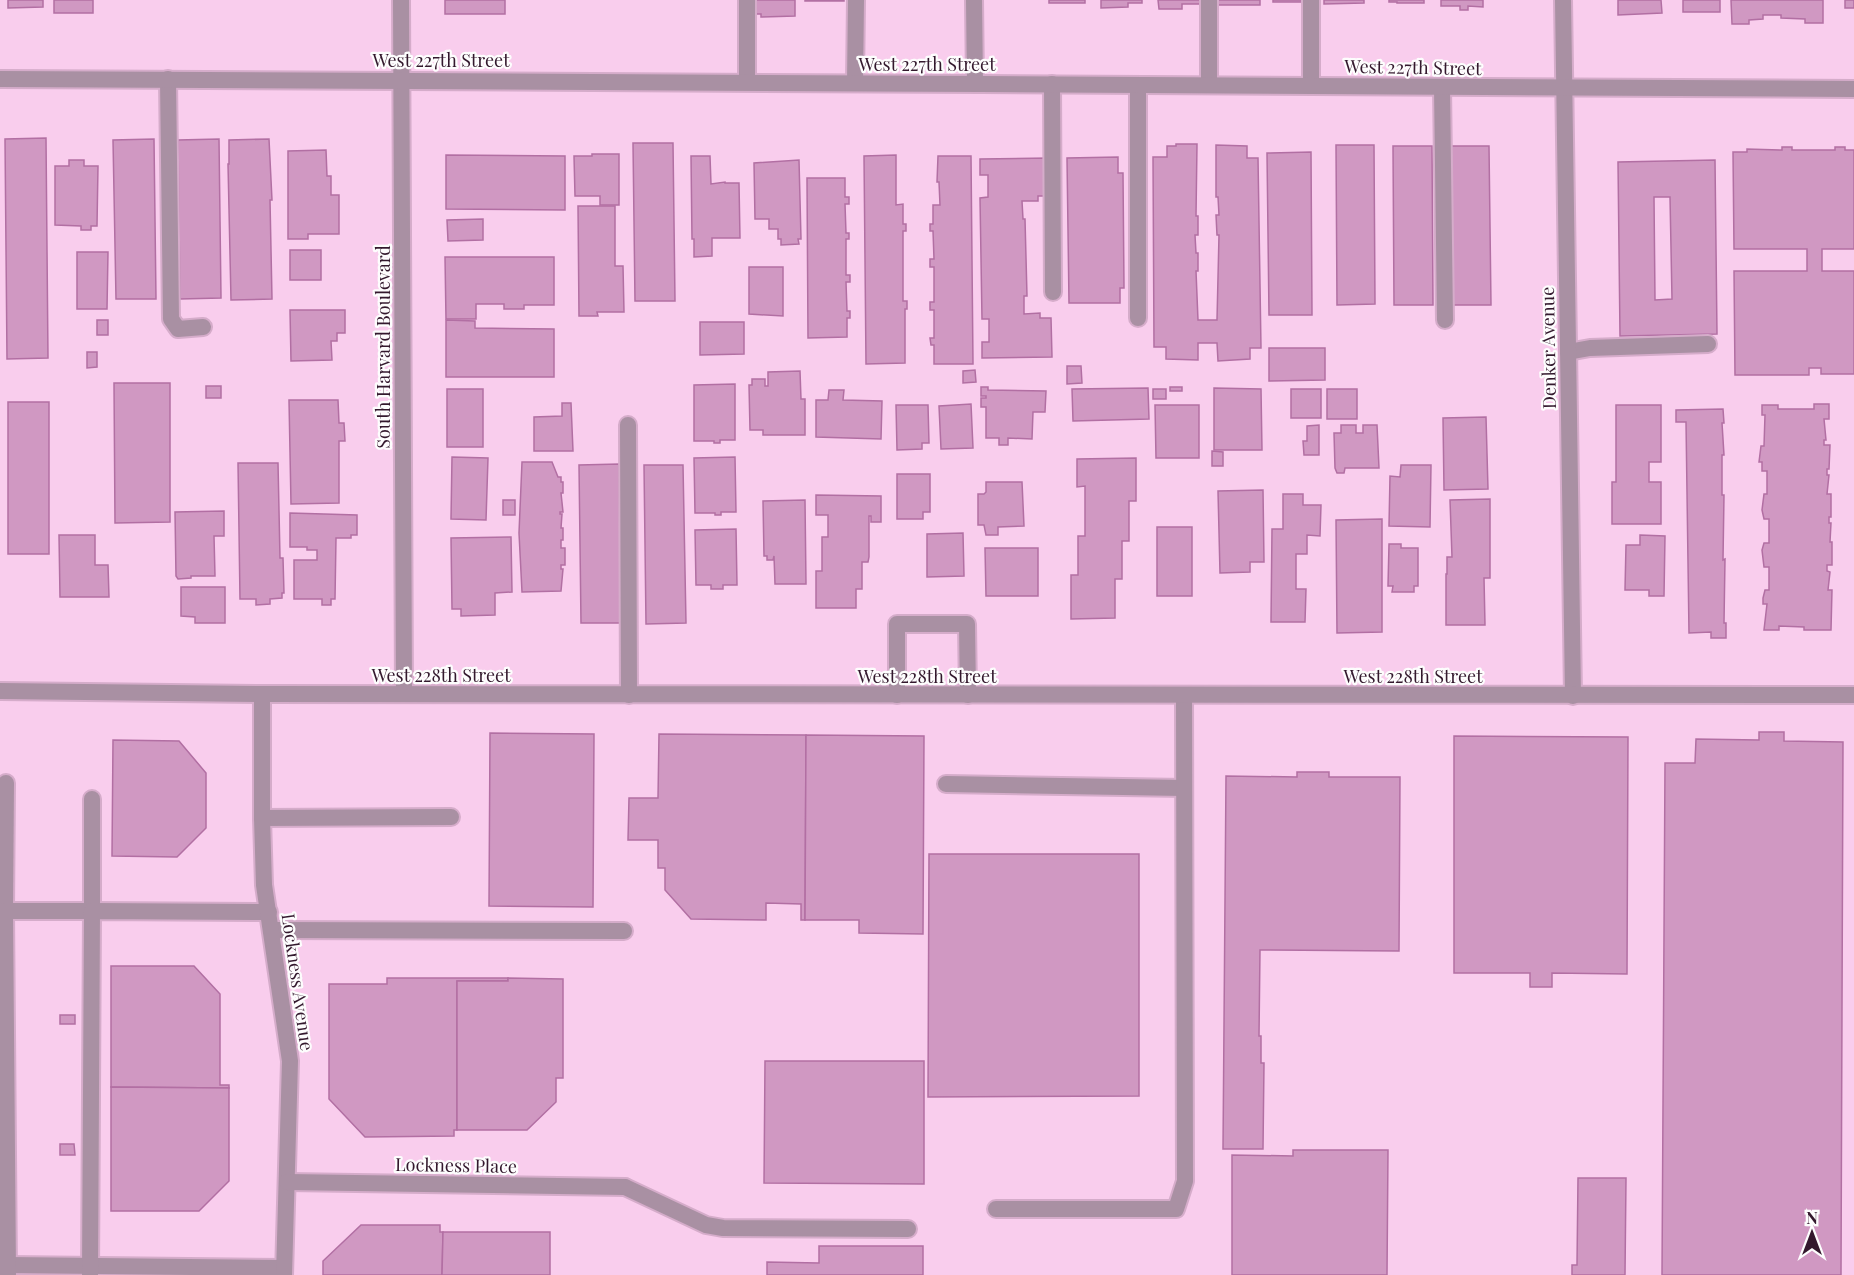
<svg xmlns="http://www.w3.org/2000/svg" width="1854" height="1275" viewBox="0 0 1854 1275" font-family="'Playfair Display',serif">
	<rect width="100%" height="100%" fill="#f9cded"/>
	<!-- building -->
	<g fill="#d098c2" stroke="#b26fa3" stroke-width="1.5" fill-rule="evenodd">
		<path d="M8 0H43V7L8 8Z"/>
		<rect x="54" y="0" width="39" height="13"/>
		<rect x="445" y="0" width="60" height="14"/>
		<path d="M754 0H795V16L761 17V14H754Z"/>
		<rect x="805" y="0" width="39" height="1"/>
		<rect x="1049" y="0" width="36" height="3"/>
		<path d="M1101 0H1142V3H1128V7L1101 8Z"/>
		<path d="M1158 0H1200V4H1182V9H1159Z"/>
		<rect x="1215" y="0" width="45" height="5"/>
		<rect x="1273" y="0" width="35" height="2"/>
		<path d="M1324 0H1364V3L1324 4Z"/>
		<path d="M1389 0H1424V3H1397V2H1389Z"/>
		<path d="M1441 0H1483V7L1468 6V10H1460V6H1441Z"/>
		<path d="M1618 0H1661L1662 13 1618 15Z"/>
		<rect x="1683" y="0" width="37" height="12"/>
		<path d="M1731 0H1823V23H1805V19L1781 18V15H1763V19L1749 20V24H1732Z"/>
		<rect x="1845" y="0" width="9" height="8"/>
		<path d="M46 138 48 358 7 359 5 139Z"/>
		<path d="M154 139 156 299H116L113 140Z"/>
		<path d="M219 139 221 298 180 299 178 140Z"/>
		<path d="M269 139 272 200H270L272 299 231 300 228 164H229V140Z"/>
		<path d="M633 143H673L675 301H635Z"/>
		<path d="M1176 144H1197L1196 216H1198V235H1195L1196 253H1198V271H1196L1198 320H1217L1219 235H1217L1216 215H1219L1218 197H1216V145L1247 146V158H1258L1261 348H1250V359L1218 361 1217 343H1198V360L1166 359V347H1154L1153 157H1167V146H1176Z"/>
		<path d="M1336 145H1374L1375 304 1337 305Z"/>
		<path d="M1393 146H1432L1433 305H1394Z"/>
		<path d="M1451 146H1489L1491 305H1453Z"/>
		<path d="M1782 147H1792V150H1835V147H1845V150H1854V249H1822V271H1854V374H1821V368H1809V375H1735L1734 271H1807V249H1734L1733 152H1747V149L1782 150Z"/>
		<path d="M326 150 327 176H331V195H339V234H308V239H288V151Z"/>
		<path d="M1311 152 1312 315H1269L1267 153Z"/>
		<path d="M592 154H619V205H600V196H575L574 156H592Z"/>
		<path d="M446 155 565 156V210L446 209Z"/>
		<path d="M896 155V205L903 204V224H906V231H903V301H907V309H905V363L866 364 864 156Z"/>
		<path d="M691 156H710L711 184 725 182V183H739L740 238H712V256L694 257V239H692Z"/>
		<path d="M938 156H971L973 364H934V345H931L930 338H934V310H930V302H934V267H930V259H934L933 231H930V224H933V205H940L939 182H937Z"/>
		<path d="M1118 157V173H1123L1124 288H1120V303H1069L1067 158Z"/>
		<path d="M1049 158 1050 196H1038V201H1022L1023 219H1025L1027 296H1024V314L1040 313V318H1051L1052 357 982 358V342H989V319H982L980 198 988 197V175H980V159Z"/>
		<path d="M69 160H84V166H98L97 226H91V230H81V226L55 225V166H69Z"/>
		<path d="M799 160 801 239H798L799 244 781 245V239H778V229H769V219H755L754 163Z"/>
		<path d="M1715 160 1717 334 1620 336 1618 162ZM1654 197H1670L1672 299 1655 300Z"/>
		<path d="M807 178H845V197H849V204H845L846 233H849V239H846V275H850V282H846L847 311H850V318H847V337L808 338Z"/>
		<path d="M578 206H615V266H623L624 312H597L598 316H579Z"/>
		<path d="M483 219V240L448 241 447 220Z"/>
		<rect x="290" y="250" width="31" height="30"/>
		<path d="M77 252H108L107 309H77Z"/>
		<path d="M445 257H554V305H524V309H504V304H476V319H446Z"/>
		<path d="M749 267H783V316L749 314Z"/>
		<path d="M290 310H345V333H337V341H331L332 360 291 361Z"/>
		<rect x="97" y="320" width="11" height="15"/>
		<path d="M446 320 475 321V328L554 329V377H446Z"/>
		<path d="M700 322H744V354L700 355Z"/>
		<path d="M1269 348H1325V380L1269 381Z"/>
		<path d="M87 352H97V367L87 368Z"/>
		<path d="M1067 366H1081L1082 383 1067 384Z"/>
		<path d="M975 370 976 382 963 383V371Z"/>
		<path d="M800 371 801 399H805V435H763V430H750L749 385H752V379H765V386H768V372Z"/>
		<path d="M114 383H170V522L115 523Z"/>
		<path d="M735 384V440H720V443H714V441H694V385Z"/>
		<rect x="206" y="386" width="15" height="12"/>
		<path d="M981 387H988V390L1046 391 1045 412H1033L1032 439 1008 438V445H999V438H986V407H981V398H986V396H981Z"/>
		<rect x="1170" y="387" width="12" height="4"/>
		<path d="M1148 388 1149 419 1073 421 1072 389Z"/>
		<path d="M1214 388 1261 389 1262 450H1214Z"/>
		<rect x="447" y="389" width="36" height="58"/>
		<rect x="1153" y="389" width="13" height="10"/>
		<rect x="1291" y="389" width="30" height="29"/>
		<rect x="1327" y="389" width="30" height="30"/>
		<path d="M829 390H844L843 400 882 401 881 439 816 437V400H828Z"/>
		<path d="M289 400H338L339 423H344L345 441H339V503L291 504Z"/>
		<rect x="8" y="402" width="41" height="152"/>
		<path d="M562 403H571L573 451H534V417L562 416Z"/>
		<path d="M971 404 973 448 941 449 939 406Z"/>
		<path d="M1814 404H1829V419H1824L1826 440H1824V445H1830L1829 469H1827V475H1829L1827 494H1831V517H1829V523H1831L1830 542H1832V565H1827V571L1830 572 1828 590H1832L1831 630H1804V627L1779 626V630H1764L1767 604H1763V598L1765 590H1769V567H1764L1762 550 1764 543H1769V519H1764L1762 510 1764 494H1767V471H1762V462H1759L1761 446H1764L1765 415H1762V405H1778V409H1814Z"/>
		<path d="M896 405H928L929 443H922V449L897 450Z"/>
		<path d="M1155 405H1199V458H1156Z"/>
		<path d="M1616 405H1661V462H1649V482H1661V524H1612V482H1616Z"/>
		<path d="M1723 409 1724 423H1722L1724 455H1722V495H1724L1723 560 1725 559 1724 623H1726V638H1711V632L1689 633 1686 422H1676V410Z"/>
		<path d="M1486 417 1488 489 1444 490 1443 418Z"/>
		<path d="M1319 425V455H1304L1303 441H1307V426Z"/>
		<path d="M1341 425H1356V433H1363V425H1377L1379 468H1345L1344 473H1337L1335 468 1334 433H1341Z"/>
		<path d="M1212 451 1223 452V466H1212Z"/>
		<path d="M452 457 488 458 486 520 451 519Z"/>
		<path d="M735 457 736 512H721V515H715V513H695L694 458Z"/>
		<path d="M1136 458V501H1129V541H1122V579H1115V618L1071 619V575H1078V536H1085V486L1077 487V459Z"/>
		<path d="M522 462H552L558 477H561V482H563V493H561L563 512H560V514H562L561 528H563V540H561V548H565V565H561V569H563L561 591 522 592 519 533Z"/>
		<path d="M238 463H278L280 558H283L284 593H282V598L270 599V604L256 605V599H240Z"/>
		<path d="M619 464 621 623H581L579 465Z"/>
		<path d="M644 465H683L686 623 646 624Z"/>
		<path d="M1401 465H1431L1430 527 1389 526 1390 476 1400 477Z"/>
		<path d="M897 474H930V512H923V519H897Z"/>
		<path d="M986 482H1022L1024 526 998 527V535H986L984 525H978V494H984L986 492Z"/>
		<path d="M1263 490 1264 562H1250V572L1220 573 1218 491Z"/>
		<path d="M1283 494H1303V505H1321L1320 536 1307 535V554H1296V589H1306L1305 622H1271L1272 529H1283Z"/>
		<path d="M816 495 881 496V522H871V516H869V557L868 562H862V589H856V608H816V571H822V537H828V515H816Z"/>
		<path d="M1490 499V578H1484L1485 625H1446V574H1447V557H1452L1450 500Z"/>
		<rect x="503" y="500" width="12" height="15"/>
		<path d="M805 500 806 584H775L774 556 773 560H767V556H764L763 501Z"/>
		<path d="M224 511V536H214L215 576H191V578L178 579 176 576 175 512Z"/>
		<path d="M290 513 357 515V535H351V538H336L335 599H331V605H322V599H294V560H317V550H307V547H290Z"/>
		<path d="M1382 519V632L1337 633 1336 520Z"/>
		<rect x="1157" y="527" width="35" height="69"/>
		<path d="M736 529 737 585H723V589H711V585H696L695 530Z"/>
		<path d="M963 533 964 576 927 577V534Z"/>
		<path d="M59 535H95V565H108L109 597H60Z"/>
		<path d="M1640 535 1665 536 1664 596H1649V590H1625L1626 545H1640Z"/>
		<path d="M511 537 512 592 495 593V615L461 616V609H452L451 538Z"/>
		<path d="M1389 544H1401V548H1418V586H1414V592H1392L1393 586H1388Z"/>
		<path d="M985 548H1038V596H986Z"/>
		<path d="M181 587H225V623H195V617L181 616Z"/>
		<path d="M1759 732H1784V741L1843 742 1841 1275H1662L1665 763H1695L1696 739 1759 740Z"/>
		<path d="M490 733 594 734 593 907 489 906Z"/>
		<path d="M659 734 806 735 805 920H801V904L766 903V920L691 919 665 890V868H658V840H628L629 798H658Z"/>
		<path d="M806 735 924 736 923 934 859 933V920H805Z"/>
		<path d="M1454 736 1628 737 1627 974 1552 973V987H1530V973H1454Z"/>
		<path d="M113 740 179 741 206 773V828L177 857 112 856Z"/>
		<path d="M1297 772H1329V777H1400L1399 951 1260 950 1259 1036H1261V1063H1264L1263 1149H1223L1226 776 1297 777Z"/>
		<path d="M929 854H1139V1096L928 1097Z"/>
		<path d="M111 966H194L220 994V1085H229V1088L111 1087Z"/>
		<path d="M387 978H508V981H457V1130H454V1136L365 1137 329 1099V984H387Z"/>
		<path d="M508 978 563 979V1078H556V1102L527 1130H457V981H508Z"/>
		<rect x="60" y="1015" width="15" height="9"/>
		<path d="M765 1061H924V1184L764 1183Z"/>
		<path d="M111 1087 229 1088V1181L199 1211H111Z"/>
		<path d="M60 1144H74L75 1155H60Z"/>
		<path d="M1293 1150H1388L1387 1275H1232V1155L1293 1156Z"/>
		<path d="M1578 1178H1626L1625 1275H1572V1265H1577Z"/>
		<path d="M361 1225H440V1232H443L442 1275H323V1261Z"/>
		<path d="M443 1232H550V1275H442Z"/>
		<path d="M819 1246H923V1275H767V1262L819 1263Z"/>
	</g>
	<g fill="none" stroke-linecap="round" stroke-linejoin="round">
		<!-- service casing -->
		<g stroke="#d5acca" stroke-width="20">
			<g id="service">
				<path d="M747 0V82"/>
				<path d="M974 0 975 84"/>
				<path d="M1209 0V85"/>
				<path d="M1311 0V86"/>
				<path d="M168 79 171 319 178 329 203 327"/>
				<path d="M855 83 856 0"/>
				<path d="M1052 84 1053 292"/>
				<path d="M1138 85V318"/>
				<path d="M1442 87 1445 320"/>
				<path d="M1568 352 1590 348 1708 344"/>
				<path d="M628 425 629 695"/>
				<path d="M897 695V624H967L968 695"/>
				<path d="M946 784 1184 788"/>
				<path d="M262 818 451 817"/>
				<path d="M5 911 6 783"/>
				<path d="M272 930 624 931"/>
				<path d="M625 1187 706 1225 723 1228 908 1229"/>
				<path d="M996 1209H1176L1185 1181 1184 695"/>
				<path d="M8 1265 284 1268"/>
				<path d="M8 1275 5 911H92V799"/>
				<path d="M90 1275 92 911 269 912"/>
			</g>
		</g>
		<!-- minor casing -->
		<g stroke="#d5acca" stroke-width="20">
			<g id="minor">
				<path d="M401 0 404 694"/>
				<path d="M1563 0 1573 696"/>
				<path d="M0 79C618 79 1236 88 1854 89"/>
				<path d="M262 694V818L264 885 290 1061 284 1275"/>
				<path d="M287 1182 625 1187"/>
			</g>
		</g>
		<!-- tertiary casing -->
		<g stroke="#d5acca" stroke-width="20">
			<path id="tertiary" d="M0 691 262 694 1854 695"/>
		</g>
		<!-- service -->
		<use href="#service" stroke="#a990a3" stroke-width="16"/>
		<!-- minor -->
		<use href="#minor" stroke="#a990a3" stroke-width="16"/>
		<!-- tertiary -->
		<use href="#tertiary" stroke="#a990a3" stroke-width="16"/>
	</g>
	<g text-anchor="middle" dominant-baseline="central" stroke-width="4.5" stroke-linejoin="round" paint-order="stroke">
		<!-- street labels -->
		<g font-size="18" fill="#33182d" stroke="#fdfdfd">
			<text x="441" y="60">West 227th Street</text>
			<text x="927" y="64">West 227th Street</text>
			<text transform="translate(1413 67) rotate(1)">West 227th Street</text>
			<text transform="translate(383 347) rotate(-90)">South Harvard Boulevard</text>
			<text transform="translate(1548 348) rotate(-91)">Denker Avenue</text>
			<text x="441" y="675">West 228th Street</text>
			<text x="927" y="676">West 228th Street</text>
			<text x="1413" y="676">West 228th Street</text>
			<text transform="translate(298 982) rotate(82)">Lockness Avenue</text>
			<text transform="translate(456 1165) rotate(1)">Lockness Place</text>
		</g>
	</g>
	<!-- north arrow -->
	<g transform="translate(1812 1233)" stroke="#fdfdfd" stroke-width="4.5" paint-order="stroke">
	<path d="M0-4.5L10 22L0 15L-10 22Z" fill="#33182d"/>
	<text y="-9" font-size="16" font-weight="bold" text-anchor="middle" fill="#33182d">N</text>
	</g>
</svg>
